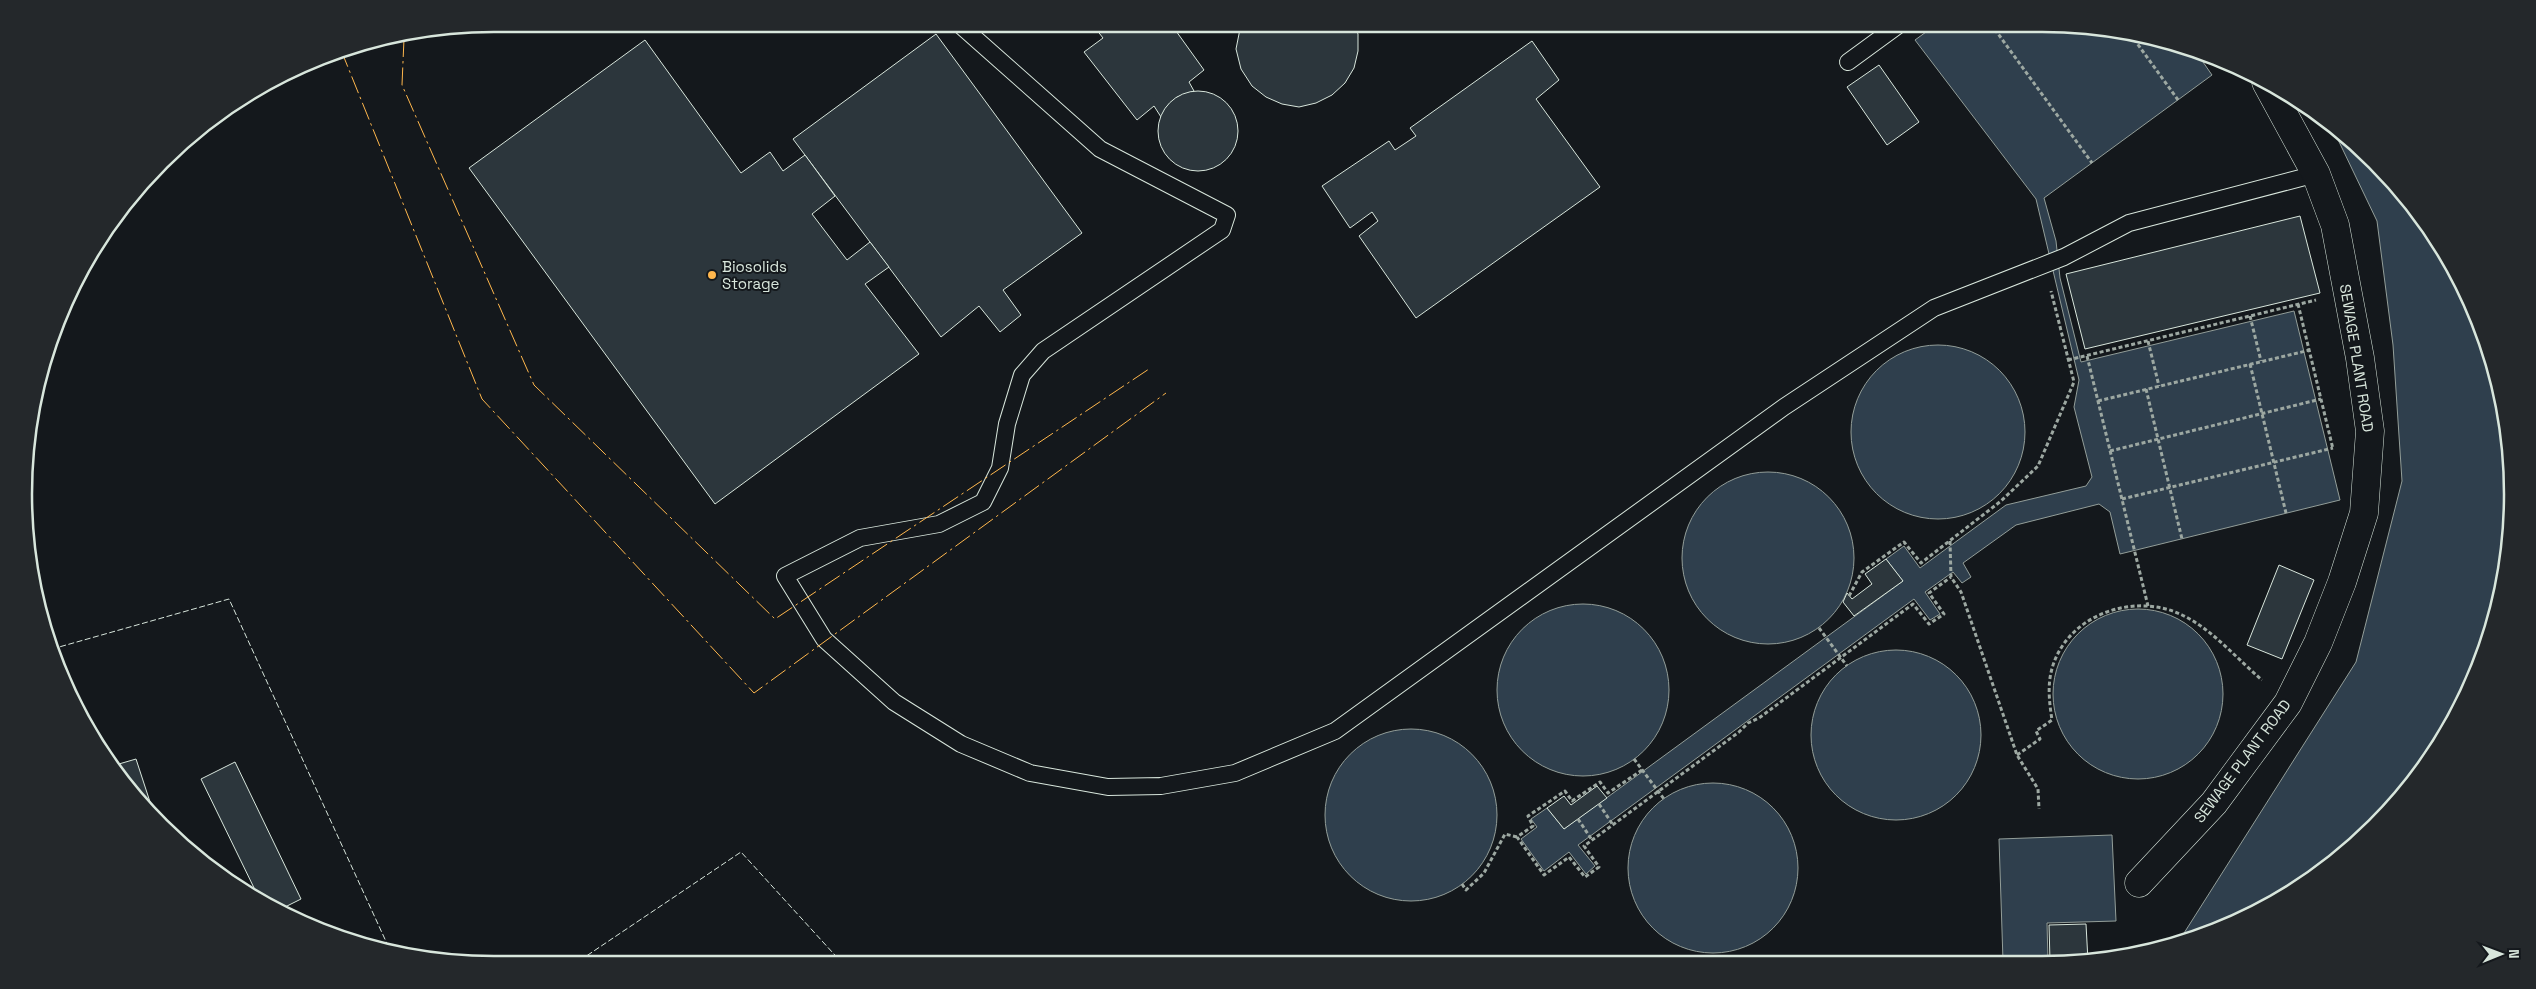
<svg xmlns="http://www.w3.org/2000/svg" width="2536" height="989" viewBox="0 0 2536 989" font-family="'Space Grotesk',sans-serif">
	<rect width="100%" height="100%" fill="#14181c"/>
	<!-- water -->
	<g fill="#2f3f4d" stroke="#939e99">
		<path d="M1937 24H2041L2194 49 2212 75 2044 198 2056 241 2060 278 2081 362 2294 311 2340 500 2120 554 2110 512 2099 504 2016 525 1963 563 1971 577 1962 583 1953 572 1925 592 1940 614 1930 620 1914 599 1578 845 1595 866 1586 874 1569 852 1544 871 1521 839 1537 827 1531 819 1547 808 1564 829 1903 581 1886 559 1904 546 1920 568 2006 505 2086 486 2092 477 2074 407 2079 380 2036 199 1915 40Z"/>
		<path d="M2331 125 2352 140 2415 208 2464 286 2496 372 2511 463 2508 556 2487 646 2433 756 2352 849 2222 929 2179 941 2356 662 2402 481 2393 345 2377 221Z"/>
		<circle cx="1938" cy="432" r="87"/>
		<circle cx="1768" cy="558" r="86"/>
		<circle cx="1583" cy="690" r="86"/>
		<circle cx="2138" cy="694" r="85"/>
		<circle cx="1896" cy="735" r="85"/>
		<circle cx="1411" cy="815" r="86"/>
		<circle cx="1713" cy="868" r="85"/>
		<path d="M2112 835 2116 921 2047 923 2048 961H2003L1999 839Z"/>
	</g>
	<!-- building -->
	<g fill="#2c363c" stroke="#d8e6dc">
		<path d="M1071 24H1114L1093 30Z"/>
		<path d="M1114 24H1171L1204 70 1189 82 1194 91 1177 97 1167 106 1161 117 1154 106 1137 120 1084 52 1103 38 1096 29Z"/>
		<path d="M1241 24H1354L1358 34V51L1354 68 1345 83 1332 95 1316 103 1299 107 1282 104 1266 97 1252 86 1241 69 1236 49Z"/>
		<path d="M936 34 1082 233 1003 290 1021 315 1000 332 979 306 941 337 793 139Z"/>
		<path d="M645 40 741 173 770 152 783 171 805 155 835 196 812 214 847 260 870 242 889 267 865 284 919 354 715 504 469 168Z"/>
		<path d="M1532 41 1559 80 1536 99 1600 187 1416 318 1359 236 1378 221 1372 212 1350 228 1322 186 1389 141 1395 150 1416 136 1410 128Z"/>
		<path d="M1879 65 1919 122 1887 145 1847 87Z"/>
		<circle cx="1198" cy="131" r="40"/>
		<path d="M2300 216 2320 293 2085 349 2066 274Z"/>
		<path d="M1886 559 1903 581 1854 616 1843 602 1847 593 1852 599 1872 584 1865 574Z"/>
		<path d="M2279 565 2314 580 2282 659 2247 645Z"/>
		<path d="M136 759 152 808 112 766Z"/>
		<path d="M235 762 301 899 283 908 257 894 201 779Z"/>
		<path d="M1597 786 1607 798 1564 829 1547 808 1564 796 1571 805Z"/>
		<path d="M2086 924 2088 961H2050L2049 925Z"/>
	</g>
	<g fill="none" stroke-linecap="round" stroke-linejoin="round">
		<!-- service casing -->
		<g stroke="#d8e6dc" stroke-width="18">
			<g id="service">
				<path d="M959 24 1100 149 1227 215 1222 230 1043 351 1022 375 1007 424 1000 468 983 502 939 524 860 538 785 576 824 639 894 702 961 744 1030 773 1108 787 1161 786 1235 773 1335 731 1784 407 1934 308 2064 257 2129 223 2316 174"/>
				<path d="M1848 62 1900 24"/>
			</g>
		</g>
		<!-- minor casing -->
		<g stroke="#d8e6dc" stroke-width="29">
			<path id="minor" d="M2139 883 2214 803 2288 703 2318 643 2342 582 2364 513 2370 431 2360 358 2335 225 2316 174 2266 82"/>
		</g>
		<!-- path -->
		<g stroke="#9da8a2" stroke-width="3" stroke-dasharray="4 2.5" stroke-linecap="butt">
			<path d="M1991 24 2092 163"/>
			<path d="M2134 39 2178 100"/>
			<path d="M2298 304 2333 449"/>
			<path d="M2250 316 2261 361"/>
			<path d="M2148 341 2159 386"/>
			<path d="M2087 356 2148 606"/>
			<path d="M2068 360 2316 300"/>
			<path d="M2250 364 2286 513"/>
			<path d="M2146 389 2182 539"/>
			<path d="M2098 401 2310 350"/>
			<path d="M2110 451 2321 399"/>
			<path d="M2122 499 2333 448"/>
			<path d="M1950 541 1951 577 1961 592 2017 755 2038 789 2039 809"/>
			<path d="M1849 596 1862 572 1904 542 1921 563 2001 501 2038 466 2074 382 2051 291"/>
			<path d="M1819 628 1847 666"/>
			<path d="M2017 755 2040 739 2036 731 2052 720C2050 707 2048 692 2050 678 2059 618 2131 590 2182 615 2212 629 2237 659 2262 680"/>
			<path d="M1634 759 1664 799"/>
			<path d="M1642 770 1608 793 1600 782 1572 801 1565 791 1528 816 1533 826 1517 837 1544 875 1569 857 1585 877 1599 867 1584 846 1739 732 1748 723 1759 718 1913 604 1929 624 1944 614 1929 593 1951 577"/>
			<path d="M1599 804 1613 825"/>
			<path d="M1578 819 1592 840"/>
			<path d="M1462 884 1466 890 1484 873 1505 834 1517 837"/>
		</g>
		<!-- service -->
		<use href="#service" stroke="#14181c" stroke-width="16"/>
		<!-- minor -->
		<use href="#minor" stroke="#14181c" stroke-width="28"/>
		<!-- fence -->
		<g stroke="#d8e6dc" stroke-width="1" stroke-dasharray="6 2.5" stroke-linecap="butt">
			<path d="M52 649 229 599 389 948"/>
			<path d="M573 965 741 852 843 964"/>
		</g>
		<!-- power -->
		<g stroke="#ffb74d" stroke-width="1" stroke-dasharray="18 4 2.5 4" stroke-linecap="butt">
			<path d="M404 39 402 85 534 385 775 619 1149 369"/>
			<path d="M341 50 482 399 754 693 1166 393"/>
		</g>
	</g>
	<!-- markers -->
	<circle fill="#ffb74d" stroke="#14181c" stroke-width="2" cx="712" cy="275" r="5"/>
	<g text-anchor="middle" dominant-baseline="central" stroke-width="4" stroke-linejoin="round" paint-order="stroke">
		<!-- poi labels -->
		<g font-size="15" fill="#d8e6dc" stroke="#14181c" text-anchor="start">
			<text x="722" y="266">Biosolids<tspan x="722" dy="17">Storage</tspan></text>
		</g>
		<!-- street labels -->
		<g font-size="15" fill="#d8e6dc" stroke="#14181c">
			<text transform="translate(2357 358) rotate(81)">SEWAGE PLANT ROAD</text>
			<text transform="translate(2242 761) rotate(-53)">SEWAGE PLANT ROAD</text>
		</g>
	</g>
	<!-- crop -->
	<path d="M0 0H2536V989H0ZM494 32H2042A462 462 0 0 1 2504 494V494A462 462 0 0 1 2042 956H494A462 462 0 0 1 32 494V494A462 462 0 0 1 494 32Z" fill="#24282b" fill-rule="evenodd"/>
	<path fill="none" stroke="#d8e6dc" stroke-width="2.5" d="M494 32H2042A462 462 0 0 1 2504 494V494A462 462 0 0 1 2042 956H494A462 462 0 0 1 32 494V494A462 462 0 0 1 494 32Z"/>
	<!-- north arrow -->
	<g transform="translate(2501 954) rotate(89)" stroke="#14181c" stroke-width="4" paint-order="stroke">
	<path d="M0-4L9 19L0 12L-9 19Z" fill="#d8e6dc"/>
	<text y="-8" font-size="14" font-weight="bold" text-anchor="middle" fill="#d8e6dc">N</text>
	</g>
</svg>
